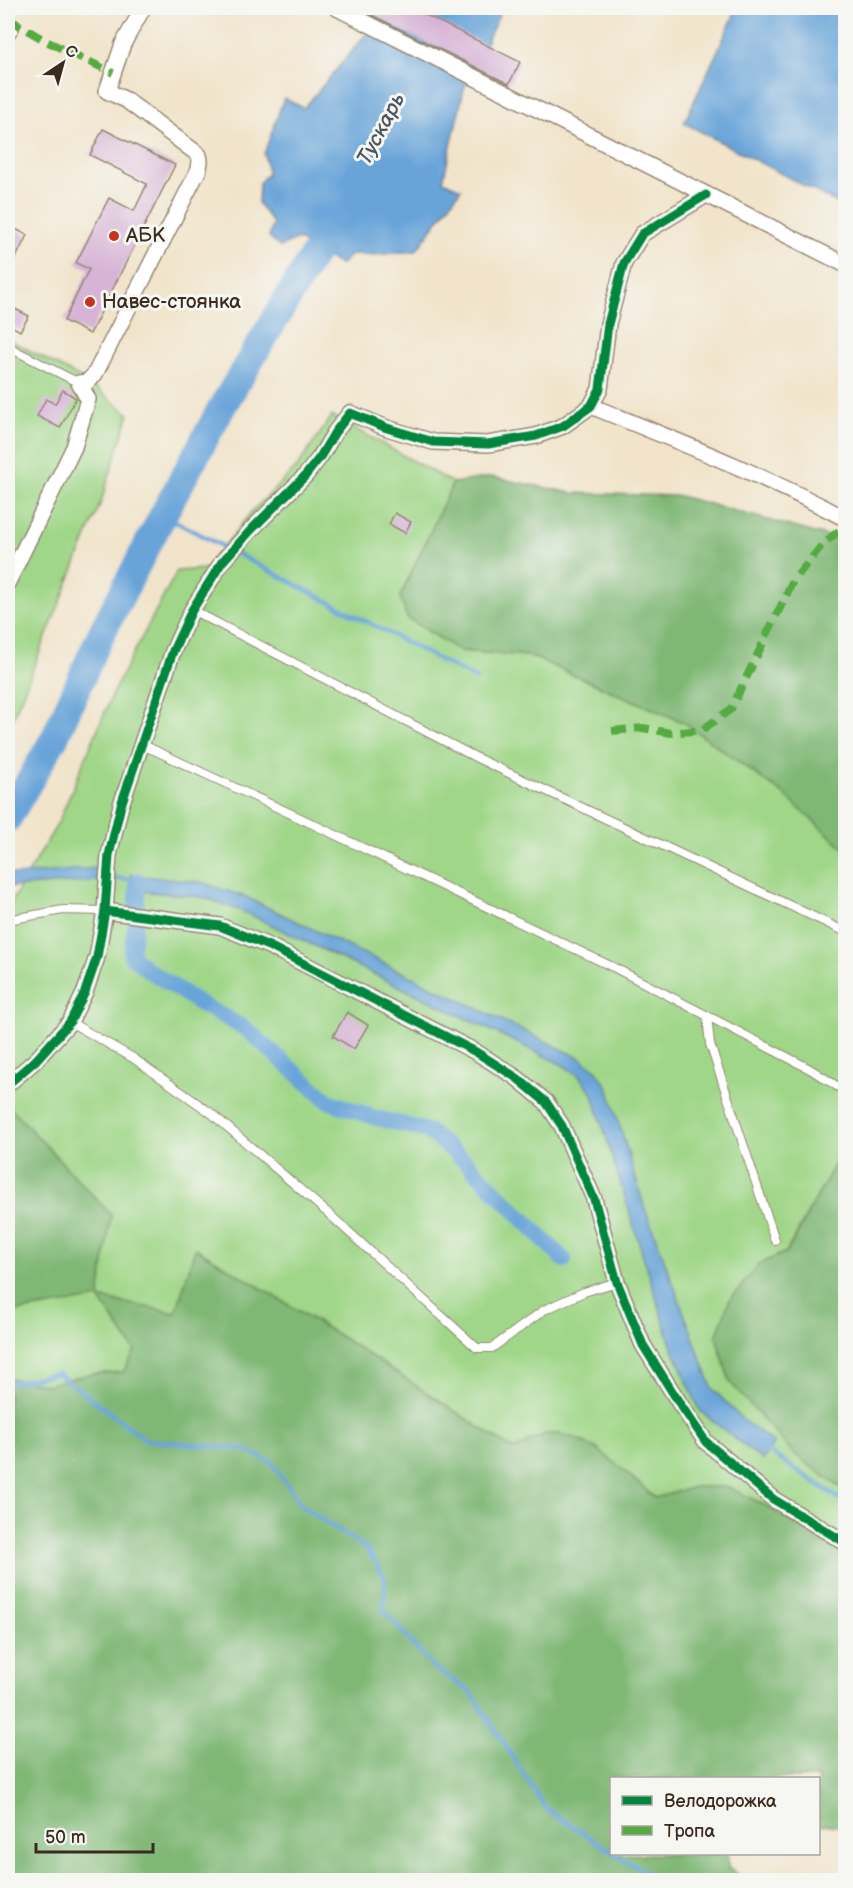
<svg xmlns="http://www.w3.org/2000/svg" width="853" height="1888" viewBox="0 0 853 1888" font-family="'Balsamiq Sans',sans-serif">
	<rect width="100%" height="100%" fill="#f6f6f2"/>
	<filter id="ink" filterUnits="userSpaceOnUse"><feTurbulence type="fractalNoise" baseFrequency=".0167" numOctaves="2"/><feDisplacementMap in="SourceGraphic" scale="12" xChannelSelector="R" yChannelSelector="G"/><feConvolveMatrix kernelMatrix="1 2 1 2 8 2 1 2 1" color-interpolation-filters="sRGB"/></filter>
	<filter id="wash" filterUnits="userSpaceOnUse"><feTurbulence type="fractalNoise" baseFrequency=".008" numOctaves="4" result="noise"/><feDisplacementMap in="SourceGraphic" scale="24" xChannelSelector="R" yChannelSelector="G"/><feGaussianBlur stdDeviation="1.35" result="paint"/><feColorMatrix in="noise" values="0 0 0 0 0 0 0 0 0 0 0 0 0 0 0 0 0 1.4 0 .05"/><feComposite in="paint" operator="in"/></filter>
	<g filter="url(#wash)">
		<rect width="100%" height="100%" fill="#f1e4cb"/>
		<!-- green -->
		<g fill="#9fd687" stroke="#6d8052" stroke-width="1.5">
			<path d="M8 339 86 381 129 414 101 502 8 730Z"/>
			<path d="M332 416 453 483 400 597 460 651 530 656 683 722 782 793 845 849V1146L786 1252 759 1264 794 1454 845 1491V1555L761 1503 728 1487H694L655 1498 596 1448 547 1434 514 1450 343 1338 196 1248 177 1313 99 1298 135 1351 123 1372 89 1374 47 1385 8 1378V1313L98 1297 111 1215 8 1105V908L58 823 115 688 177 571 206 569 251 512 298 466Z"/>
		</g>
		<!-- forest -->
		<g fill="#7fb774" stroke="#5d7049" stroke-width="1.5">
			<path d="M491 477 573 493 680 496 845 541V849L782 793 683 722 530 656 460 651 407 618 400 597 453 483Z"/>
			<path d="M8 1105 111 1215 99 1298 176 1313 195 1248 343 1338 514 1450C524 1446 537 1435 548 1434 586 1429 628 1475 655 1498L694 1487H728L761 1503 845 1555V1825H819L818 1778H612V1854H728V1868L747 1880H8V1378L47 1385 89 1374 123 1372 135 1351 99 1298 8 1313Z"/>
			<path d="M845 1146V1491L794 1454 730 1382 716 1337 729 1301 759 1264 787 1252Z"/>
		</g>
		<!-- water -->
		<g fill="#69a4d9" stroke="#52677c" stroke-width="1.5">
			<path d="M378 8H509L500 13 464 89 443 181 461 189 416 251 373 255 352 254 340 265 298 239 280 247 269 237 273 223 258 203 259 183 268 173 264 154 284 98 304 108 367 33Z"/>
			<path d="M735 8H845V207L684 123 733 18Z"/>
			<path d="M97 868 96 881 13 887 8 885V872L16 875Z"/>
			<path d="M130 875 200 882 246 897 580 1058 596 1070 608 1087 644 1206 712 1388 744 1421 774 1443 762 1460 700 1411 671 1345 592 1092 579 1076 561 1064 242 911 202 897 130 890Z"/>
		</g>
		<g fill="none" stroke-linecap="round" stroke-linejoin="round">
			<!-- stream -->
			<g stroke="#69a4d9" stroke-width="4.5">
				<path d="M163 515 476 679"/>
				<path d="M91 875 134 880"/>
				<path d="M8 1383 18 1382 57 1373 146 1440 243 1449 271 1462 304 1508 366 1548 385 1578 384 1611 433 1667 471 1692 546 1809 612 1852"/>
				<path d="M763 1448 846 1503"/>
				<path d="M614 1854 658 1880"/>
			</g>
			<!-- canal -->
			<path stroke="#69a4d9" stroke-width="16" d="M138 881 135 926 131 956 147 969 197 1002 246 1029 328 1101 373 1117 428 1131 465 1161 564 1260"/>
			<!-- river -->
			<path stroke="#69a4d9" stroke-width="28" d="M8 818 54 739 102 632 163 515 222 407 316 251 334 217"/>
		</g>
		<g id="blocks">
			<!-- building -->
			<g fill="#d7b3d5">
				<path d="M358 8H412L520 62 509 84Z"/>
				<path d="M103 129 175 165 90 334 64 321 89 269 76 263 109 198 134 211 147 184 90 155Z"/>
				<path d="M8 225 27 235 8 274Z"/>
				<path d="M15 309 29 316 20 331 8 324Z"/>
				<path d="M63 390 76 398 60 428 37 416 46 399 55 404Z"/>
				<path d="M395 513 411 522 405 533 389 524Z"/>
				<path d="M347 1012 368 1025 354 1049 333 1036Z"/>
			</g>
		</g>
	</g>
	<g filter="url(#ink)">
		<use href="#blocks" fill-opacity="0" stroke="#968774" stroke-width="1.5"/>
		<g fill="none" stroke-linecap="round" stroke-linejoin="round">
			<!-- lane casing -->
			<g stroke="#968774" stroke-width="10">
				<g id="lane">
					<path d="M8 40 17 24"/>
					<path d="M8 347 79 383"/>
					<path d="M192 610 479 759 846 932"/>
					<path d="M141 744 300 818 617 969 810 1069 846 1092"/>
					<path d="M13 919 63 910 105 911"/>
					<path d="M707 1016 710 1044 775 1240"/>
					<path d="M70 1022 133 1058 211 1113 329 1214 477 1348H492L544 1310 584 1292 617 1282"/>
				</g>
			</g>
			<!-- street casing -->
			<g stroke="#968774" stroke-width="18">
				<g id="street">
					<path d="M337 8 846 265"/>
					<path d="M591 406C677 441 764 475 846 519"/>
					<path d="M8 582 74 447 88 399 79 383 87 382 95 374 199 169 200 161 199 155 126 100 107 91 123 44 143 8"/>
					<path d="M105 911 220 926 271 947 476 1052 517 1078 546 1102 562 1126 594 1199 617 1282 643 1345 680 1404 706 1442 773 1499 846 1543"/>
					<path d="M8 1084 36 1060 70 1022 85 992 97 957 105 911 109 855 121 805 173 651 192 610 222 562 251 530 305 476 320 457 335 432 350 413 387 428 433 442 488 444 536 436 563 426 591 406 600 389 608 324 624 263 642 234 706 195"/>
				</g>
			</g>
			<!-- lane -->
			<use href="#lane" stroke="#fff" stroke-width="8"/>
			<!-- street -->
			<use href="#street" stroke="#fff" stroke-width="15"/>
			<!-- quiet -->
			<g stroke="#55ab43" stroke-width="8" stroke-dasharray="15 8" stroke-linecap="butt">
				<path d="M8 19 46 41 113 73"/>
				<path d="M612 731 643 728 671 733 702 730 731 709 793 581 823 544 846 525"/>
			</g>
			<!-- cycleway casing -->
			<g stroke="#f6f6f2" stroke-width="13">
				<g id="cycleway">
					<path d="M105 911 220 926 271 947 476 1052 517 1078 546 1102 562 1126 594 1199 617 1282 643 1345 680 1404 706 1442 773 1499 846 1543"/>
					<path d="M8 1084 36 1060 70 1022 85 992 97 957 105 911 109 855 121 805 173 651 192 610 222 562 251 530 305 476 320 457 335 432 350 413 387 428 433 442 488 444 536 436 563 426 591 406 600 389 608 324 624 263 642 234 706 195"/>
				</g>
			</g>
			<!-- cycleway -->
			<use href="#cycleway" stroke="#00873e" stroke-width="9"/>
		</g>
	</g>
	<!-- markers -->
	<g fill="#c8321e" stroke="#f6f6f2" stroke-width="2">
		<circle cx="114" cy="236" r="6"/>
		<circle cx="90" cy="302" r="6"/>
	</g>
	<g text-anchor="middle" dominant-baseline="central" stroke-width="6" stroke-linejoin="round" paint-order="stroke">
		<!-- poi labels -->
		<g font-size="20" fill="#3b2a1e" stroke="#f6f6f2" text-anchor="start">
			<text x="126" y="236">АБК</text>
			<text x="102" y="302">Навес-стоянка</text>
		</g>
		<!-- water labels -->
		<g font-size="21" font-style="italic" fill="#4b555f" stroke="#f6f6f2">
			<text transform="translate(381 129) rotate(-62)">Тускарь</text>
		</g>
	</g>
	<!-- margin -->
	<rect width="853" height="1888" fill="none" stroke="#f6f6f2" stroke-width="30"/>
	<!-- legend -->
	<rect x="610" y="1777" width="210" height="78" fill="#f6f6f2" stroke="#aba49d" stroke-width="1.5"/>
	<rect x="622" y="1796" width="30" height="9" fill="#00873e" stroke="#aba49d" stroke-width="1.5"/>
	<text x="664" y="1807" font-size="18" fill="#3b2a1e">Велодорожка</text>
	<rect x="622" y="1826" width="30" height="9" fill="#55ab43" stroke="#aba49d" stroke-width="1.5"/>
	<text x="664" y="1837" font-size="18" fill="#3b2a1e">Тропа</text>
	<!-- north arrow -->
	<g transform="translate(63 63) rotate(36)" stroke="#f6f6f2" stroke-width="4.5" paint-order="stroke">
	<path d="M0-4.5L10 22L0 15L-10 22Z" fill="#3b2a1e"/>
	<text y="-9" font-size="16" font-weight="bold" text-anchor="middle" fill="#3b2a1e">С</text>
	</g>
	<!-- scale -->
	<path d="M36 1843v9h117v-9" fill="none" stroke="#3b2a1e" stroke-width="3"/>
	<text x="45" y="1843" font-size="18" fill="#3b2a1e" stroke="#f6f6f2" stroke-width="4.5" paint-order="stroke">50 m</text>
</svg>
